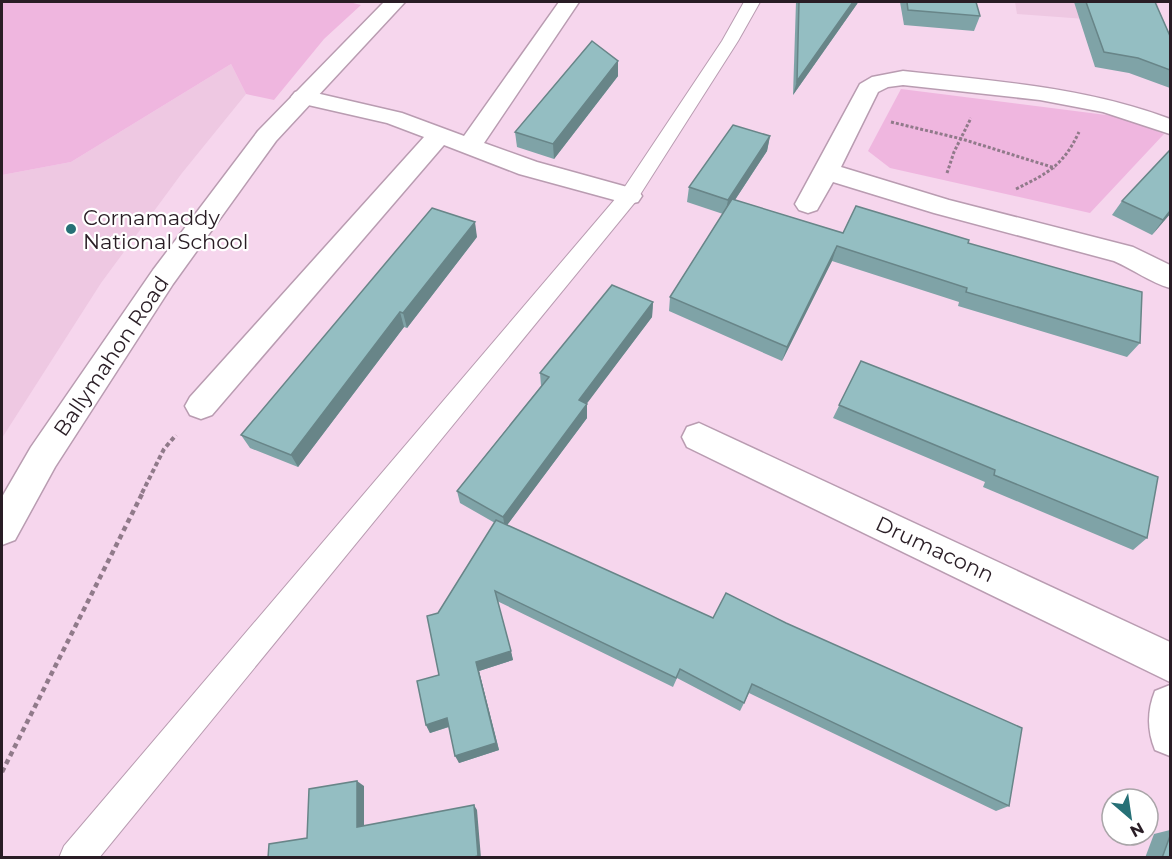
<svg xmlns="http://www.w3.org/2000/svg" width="1172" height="859" viewBox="0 0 1172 859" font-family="Montserrat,sans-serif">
	<rect width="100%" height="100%" fill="#f6d6ed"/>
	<!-- built -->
	<g fill="#eec8e2">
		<path d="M1015 2H1158L1159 16 1141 23 1017 14Z"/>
		<path d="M231 64 246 94 182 173 101 283 2 438V175L71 162Z"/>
	</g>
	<!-- green -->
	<g fill="#efb6df">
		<path d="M2 2H349L361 5 324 39 274 100 246 94 231 64 71 162 2 175Z"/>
		<path d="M901 89 1122 117 1164 134 1090 213 890 168 868 151Z"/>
	</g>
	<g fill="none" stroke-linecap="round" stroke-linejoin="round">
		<!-- lane casing -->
		<g stroke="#b99cb1" stroke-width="2">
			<path id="lane" d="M744 2H760L738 41 636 201 99 858H59L64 846 622 191 722 41Z"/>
		</g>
		<!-- street casing -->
		<g stroke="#b99cb1" stroke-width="3">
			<g id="street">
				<path d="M559 2H579L484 143 537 162 638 190 642 196 638 202 629 204 519 174 444 145 212 415 201 419 190 415 185 406 190 397 424 137 387 123 295 102 291 97 295 92 303 90 402 113 464 136Z"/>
				<path d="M903 71C993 81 1085 87 1170 119V134L1103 112 1040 100 903 85 888 87 878 92 841 167 949 200 1133 247 1170 265V288C1151 283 1133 269 1114 261L934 213 833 182 817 210 808 213 799 210 795 204 860 84 872 77Z"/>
				<path d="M699 423 1170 642V682L687 447 682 437 687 427Z"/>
				<path d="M1170 685V756L1155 750C1147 730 1147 711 1155 691Z"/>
			</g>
		</g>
		<!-- primary casing -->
		<g stroke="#b99cb1" stroke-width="3">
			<path id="primary" d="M384 2H405L276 141 173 284 55 467 15 540 2 545V497L31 447 153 270 258 131Z"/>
		</g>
		<!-- path-far2 -->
		<g stroke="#907a8a" stroke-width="3" stroke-dasharray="3 2" stroke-linecap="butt">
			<path d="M891 122 962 139 1055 168"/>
			<path d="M947 173 954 152 971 118"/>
			<path d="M1016 189C1048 173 1063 166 1079 132"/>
		</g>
		<!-- path-far1 -->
		<path stroke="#907a8a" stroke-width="4" stroke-dasharray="4.5 3" stroke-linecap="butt" d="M142 493 164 449 176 435"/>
		<!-- path -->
		<path stroke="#907a8a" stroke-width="4.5" stroke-dasharray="5 4" stroke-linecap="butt" d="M2 772 143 492"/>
		<!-- lane -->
		<use href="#lane" fill="#fff" fill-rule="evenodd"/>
		<!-- street -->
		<use href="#street" fill="#fff" fill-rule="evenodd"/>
		<!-- primary -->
		<use href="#primary" fill="#fff" fill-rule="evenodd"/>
	</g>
	<!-- wall -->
	<g fill="#7fa3a7">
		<path d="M796 2H858L857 4 793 95Z"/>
		<path d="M900 2H976L980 16 974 31 904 25Z"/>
		<path d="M1074 2H1155L1170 36V88L1129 73 1095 67Z"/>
		<path d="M618 61V76L554 159 517 147 515 132Z"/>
		<path d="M770 136 767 151 735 200 843 233 968 243 1140 343 1127 357 958 306 959 302 832 261 782 361 669 311 670 297 723 214 687 202 689 187Z"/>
		<path d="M1122 201 1170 214 1152 235 1112 215Z"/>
		<path d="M477 237 407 328 404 327 298 467 250 448 241 435Z"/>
		<path d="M653 302 652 317 586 404H587V418L507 525 1009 806 996 811 749 693 740 711 677 678 673 687 497 601 513 660 479 671 499 750 459 763 449 727 430 733 426 725 439 675 438 613 495 523 460 503 457 491 541 386 540 373Z"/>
		<path d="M861 361 1147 538 1133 550 983 487 985 482 833 418Z"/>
		<path d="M1170 830V858H1145L1154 834Z"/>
	</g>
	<!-- shaded-wall -->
	<g fill="#688588">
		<path d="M853 2H858L857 4 793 95 797 81Z"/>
		<path d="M618 61V76L554 159 553 144Z"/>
		<path d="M770 136 767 151 725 215 728 200Z"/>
		<path d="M1170 211V214L1152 235 1163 220Z"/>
		<path d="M475 222 477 237 407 328 403 313Z"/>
		<path d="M837 246 832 261 782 361 787 347Z"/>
		<path d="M653 302 652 317 579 414V400Z"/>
		<path d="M400 312 404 327 298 467 291 455Z"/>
		<path d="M587 404V418L505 528 503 517Z"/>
		<path d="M511 651 513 660 479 671 499 750 459 763 455 756 476 662Z"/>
		<path d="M447 718 451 726 430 733 426 725Z"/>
		<path d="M357 781 364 786V831L357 827Z"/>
		<path d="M474 805 477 810 481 858H479L478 856Z"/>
	</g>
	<!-- building -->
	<g fill="#94bec2" stroke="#688588" stroke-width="1.5">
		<path d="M799 2H853L797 81Z"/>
		<path d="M907 2H976L980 16 908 10Z"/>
		<path d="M1086 2H1155L1170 36V70L1138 58 1104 52Z"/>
		<path d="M592 41 618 61 553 144 515 132Z"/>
		<path d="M733 125 770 136 728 200 689 187Z"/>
		<path d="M1170 150V211L1163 220 1122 201Z"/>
		<path d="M732 199 843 233 856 206 969 240 968 243 1142 292 1140 343 966 292 967 288 837 246 787 347 670 297Z"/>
		<path d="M432 208 475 222 403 313 400 312 291 455 241 435Z"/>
		<path d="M612 285 653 302 579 400 587 404 503 517 457 491 549 377 540 373Z"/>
		<path d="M861 361 1158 477 1147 538 994 475 995 470 839 405Z"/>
		<path d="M496 520 713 618 726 593 786 623 1022 728 1009 806 752 684 744 703 680 669 676 678 495 591 511 651 476 662 496 743 455 756 447 718 426 725 417 681 439 675 427 616 438 613Z"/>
		<path d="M357 781V827L474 805 478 856 470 858H268L269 844 307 838 309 789Z"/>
		<path d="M1170 836V858H1162Z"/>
	</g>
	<!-- markers -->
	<circle fill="#267076" stroke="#fff" stroke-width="2" cx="71" cy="229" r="6"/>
	<g text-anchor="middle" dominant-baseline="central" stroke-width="4.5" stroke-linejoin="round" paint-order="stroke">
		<!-- poi labels -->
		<g font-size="21" fill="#291d25" stroke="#fff" text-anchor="start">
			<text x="83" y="217">Cornamaddy<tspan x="83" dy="24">National School</tspan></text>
		</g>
		<!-- street labels -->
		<g font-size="21" fill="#291d25" stroke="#fff">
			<text transform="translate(111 356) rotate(-56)">Ballymahon Road</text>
			<text transform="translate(935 549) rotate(25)">Drumaconn</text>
		</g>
	</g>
	<!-- border -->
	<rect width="1172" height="859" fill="none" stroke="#291d25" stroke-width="6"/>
	<!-- north arrow -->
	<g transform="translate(1130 817) rotate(151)"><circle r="28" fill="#ffffff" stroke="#a9a5a8" stroke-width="1.5"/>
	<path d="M0-4.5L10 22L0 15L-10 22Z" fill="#267076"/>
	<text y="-9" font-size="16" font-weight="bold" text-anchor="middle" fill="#291d25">N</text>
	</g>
</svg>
